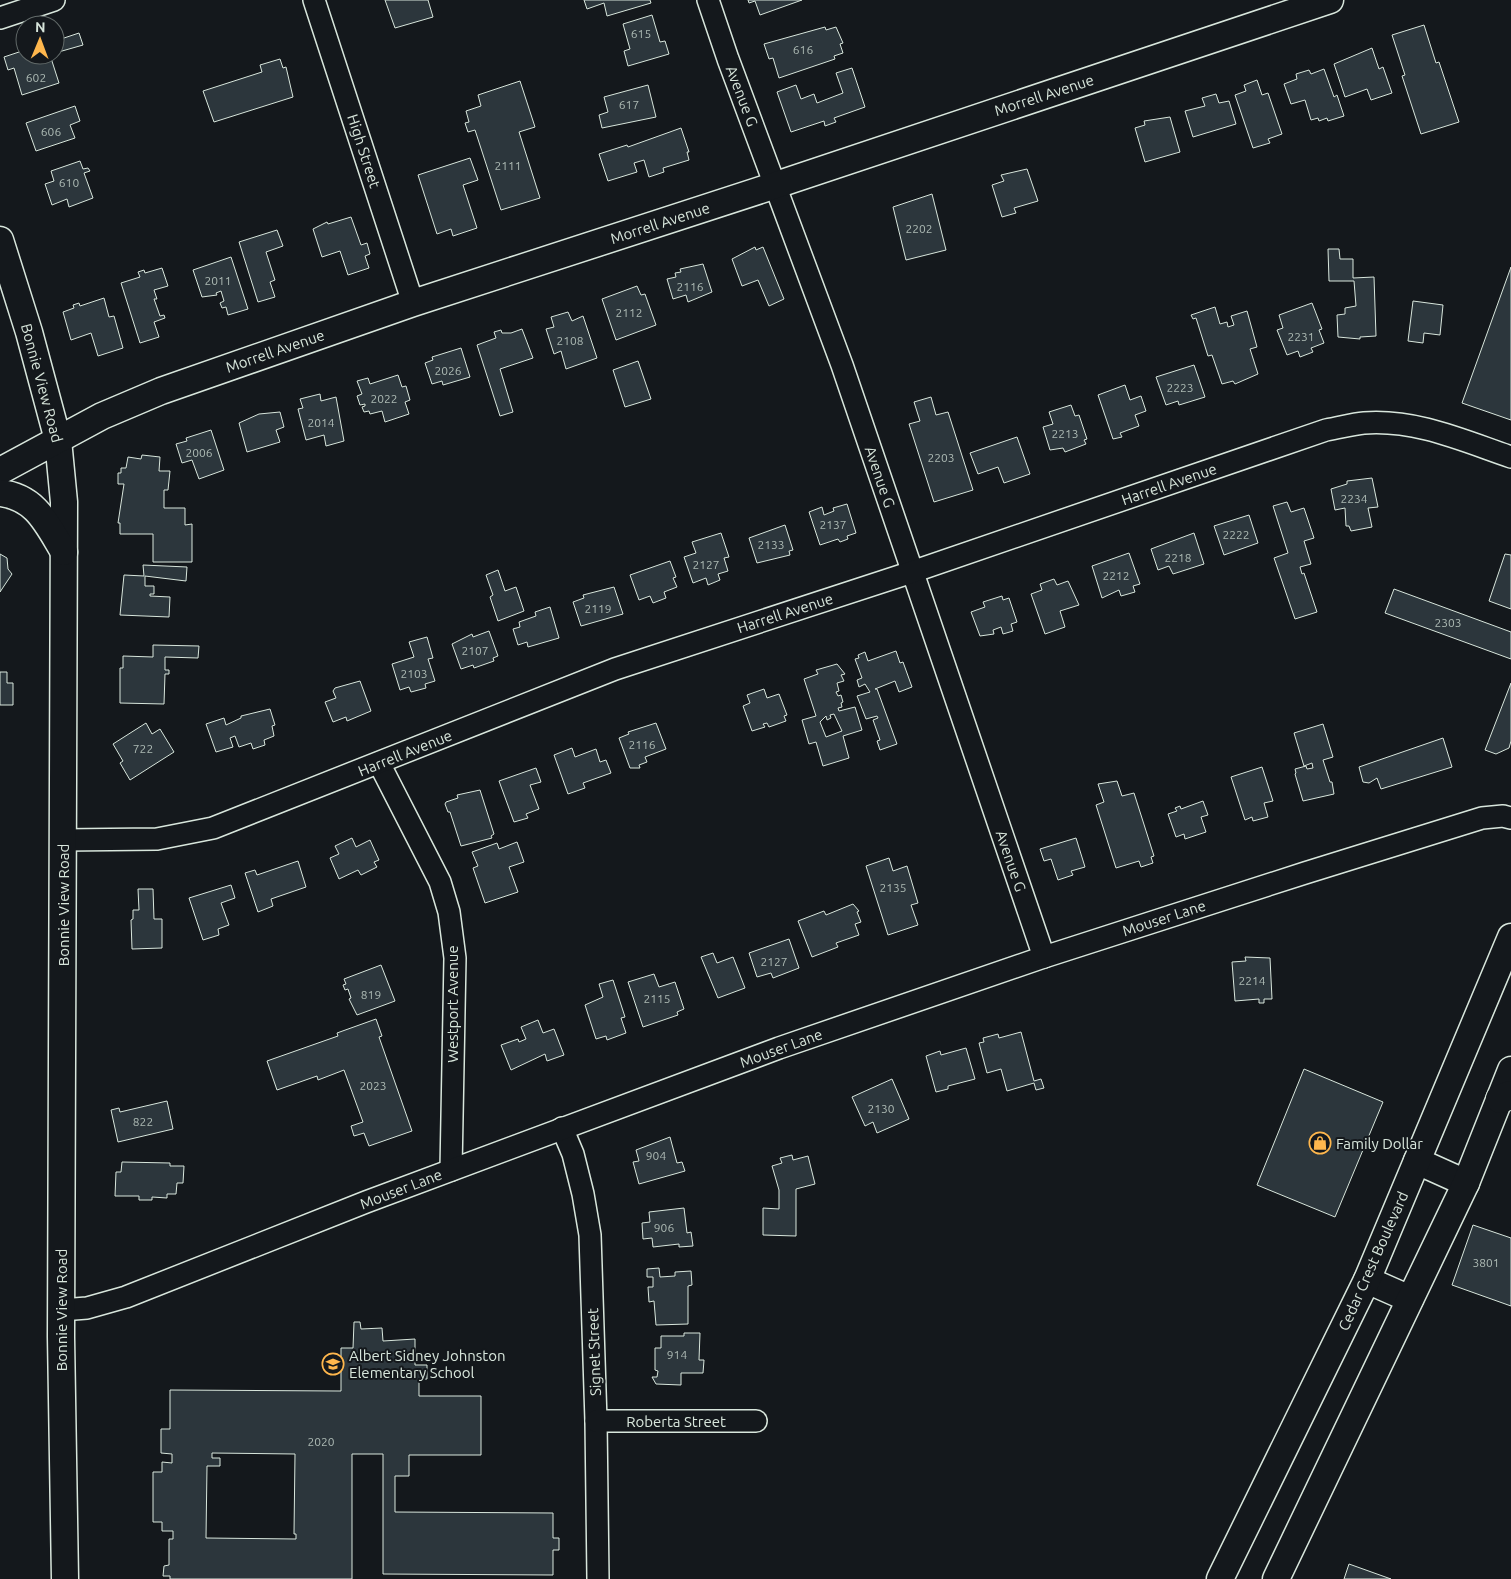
<svg xmlns="http://www.w3.org/2000/svg" width="1511" height="1579" viewBox="0 0 1511 1579" font-family="Ubuntu,sans-serif">
	<rect width="100%" height="100%" fill="#14181c"/>
	<!-- building -->
	<g fill="#2c363c" stroke="#d8e6dc" fill-rule="evenodd">
		<path d="M385 0H428L433 17 395 28Z"/>
		<path d="M584 0H650L651 3 607 16 604 3 587 9Z"/>
		<path d="M748 0H802L760 15 755 1 749 3Z"/>
		<path d="M652 15 660 42 665 41 669 54 628 66 624 51 630 49 623 24Z"/>
		<path d="M1424 25 1436 63 1439 62 1459 122 1421 134 1402 76 1405 75 1392 35Z"/>
		<path d="M825 27 826 30 836 27 843 43 840 44 843 53 834 56 835 59 779 78 773 58 769 59 764 44Z"/>
		<path d="M79 33 83 45 55 53V41Z"/>
		<path d="M1372 48 1379 69 1383 67 1392 93 1371 100 1367 89 1345 97 1334 64Z"/>
		<path d="M25 50V55H50L59 83 22 95 14 68 8 70 4 57Z"/>
		<path d="M280 59 283 68 286 67 293 97 214 122 203 91 262 72 260 65Z"/>
		<path d="M852 68 865 107 834 118 836 122 825 126 824 121 791 132 777 92 796 85 801 99 814 94 817 103 843 93 836 73Z"/>
		<path d="M1324 69 1334 97 1337 95 1344 116 1328 121 1327 118 1319 121 1318 118 1311 120 1305 100 1291 104 1284 84 1297 79 1296 74 1309 70 1311 74Z"/>
		<path d="M1257 80 1262 95 1268 93 1282 134 1268 139 1270 143 1253 148 1235 95 1246 91 1244 85Z"/>
		<path d="M520 81 535 127 519 132 540 198 501 210 475 130 468 132 465 123 469 122 466 111 481 106 478 95Z"/>
		<path d="M648 85 656 117 602 128 599 115 608 112 604 97Z"/>
		<path d="M1216 94 1219 103 1229 101 1236 124 1193 137 1185 111 1205 106 1202 98Z"/>
		<path d="M75 106 80 121 70 125 75 138 36 151 26 123Z"/>
		<path d="M1170 117 1180 152 1145 162 1135 128 1145 125 1144 121Z"/>
		<path d="M681 128 689 152H687L689 160 663 168 664 172 649 177 644 160 634 163 637 172 608 181 599 154 627 145 628 147Z"/>
		<path d="M470 158 478 180 463 185 477 228 453 236 451 229 437 234 418 175Z"/>
		<path d="M80 161 83 169 88 168 90 171 84 173 93 198 69 207 67 199 52 205 45 184 54 181 51 171Z"/>
		<path d="M1027 169 1038 201 1014 208 1016 213 1002 217 992 185 1004 181 1001 175Z"/>
		<path d="M932 194 946 250 906 260 893 207Z"/>
		<path d="M351 217 361 245 367 243 370 254 365 256 369 268 348 275 340 251 322 257 313 229 327 222 328 224Z"/>
		<path d="M277 230 283 246 266 252 275 280 270 282 275 297 258 302 239 242Z"/>
		<path d="M755 247 756 250 763 247 784 299 769 306 758 280 742 286 732 259Z"/>
		<path d="M1328 249H1339L1340 259H1353V278L1374 277 1376 336 1360 337V339L1338 337 1337 315 1345 314V308L1356 306 1354 281H1329Z"/>
		<path d="M231 257 248 309 228 315 226 307 222 308 220 303 224 301 221 291 216 293 217 295 202 297 193 270Z"/>
		<path d="M703 264 712 292 688 302 686 295 673 299 667 279 676 277 675 273 681 272 680 269Z"/>
		<path d="M1511 267V420L1462 403Z"/>
		<path d="M162 268 168 286 154 290 157 299H154L160 316 164 315 165 318 154 322 159 337 140 343 121 283 140 277 138 272 144 270 145 273Z"/>
		<path d="M637 286 641 295 645 294 656 325 616 340 602 299Z"/>
		<path d="M104 298 109 317 114 316 123 348 98 356 91 333 71 340 63 312 74 308 73 305 79 303 80 306Z"/>
		<path d="M1413 301 1443 305 1440 335 1424 333 1423 343 1408 341Z"/>
		<path d="M1312 303 1322 329 1319 330 1324 343 1311 348 1313 352 1300 357 1298 351 1287 355 1277 330 1283 328 1279 315Z"/>
		<path d="M1215 307 1220 324 1227 322 1228 327 1234 325 1231 316 1247 311 1257 347 1250 349 1258 374 1235 384 1233 381 1222 384 1212 355 1208 356 1196 318 1193 319 1191 315Z"/>
		<path d="M568 312 572 321 583 316 597 358 566 369 561 351 554 354 546 329 554 327 551 317Z"/>
		<path d="M522 329 533 358 500 369 513 412 500 416 477 345 496 338 494 332 501 330 502 333H511Z"/>
		<path d="M461 348 470 377 443 385 442 381 432 384 425 363 433 360 432 357Z"/>
		<path d="M638 361 651 399 625 407 613 370Z"/>
		<path d="M1194 365 1205 397 1179 405 1178 401 1166 405 1156 377Z"/>
		<path d="M398 375 402 387 406 386 410 400 405 402 409 414 385 422 382 411 370 414 369 411 364 412 362 407 365 406V404L360 405 357 396 362 394 357 381 368 378 370 384Z"/>
		<path d="M1125 385 1130 400 1141 396 1146 411 1135 415 1139 426 1120 433 1122 437 1113 439 1098 395Z"/>
		<path d="M320 394 321 401 336 397 344 441 326 446 324 435 306 440 298 409 303 408 300 399Z"/>
		<path d="M931 397 936 415 948 412 973 490 934 502 909 424 920 421 914 402Z"/>
		<path d="M1071 405 1075 416 1079 415 1087 439 1084 440 1086 444 1065 452 1063 448 1050 450 1043 427 1053 424 1049 412Z"/>
		<path d="M280 412 284 427 276 430 280 442 247 452 239 423 259 414Z"/>
		<path d="M211 430 224 470 199 479 192 460 182 463 176 444 187 441 186 438Z"/>
		<path d="M1017 437 1030 474 1004 483 998 467 978 474 970 453Z"/>
		<path d="M142 455 160 457 159 471H170L168 490H164V508H185V525L192 524V562H153V534H120V523H118L124 484H118V473H121V468H126L128 457 141 459Z"/>
		<path d="M1372 478 1378 507 1368 508 1372 527 1351 531 1349 526H1346L1345 508 1335 510 1331 489 1347 484V481Z"/>
		<path d="M1287 502 1291 512 1304 508 1314 538 1304 541 1311 564 1300 567 1302 574 1304 573 1317 612 1295 619 1274 558 1288 553 1273 506Z"/>
		<path d="M847 504 856 533 847 536 848 539 840 542 838 539 820 545 809 512 822 507 824 515 834 511 833 508Z"/>
		<path d="M1249 515 1258 543 1224 555 1214 526Z"/>
		<path d="M785 525 793 550 789 551 790 555 757 563 749 538Z"/>
		<path d="M721 533 729 557 724 558 728 571 718 574 720 580 708 585 706 578 693 583 684 557 696 553 692 542Z"/>
		<path d="M1194 533 1204 564 1173 574 1169 566 1158 570 1151 549Z"/>
		<path d="M1129 553 1140 584 1133 586 1135 592 1121 596 1119 590 1102 598 1092 566Z"/>
		<path d="M0 554 7 558 8 569 12 574 0 592Z"/>
		<path d="M1505 554 1511 555V609L1489 601Z"/>
		<path d="M670 561 676 577 673 578 677 587 664 592 666 598 653 603 650 596 639 600 630 575Z"/>
		<path d="M143 565 187 567 186 581 145 576V586H154V594H150V596L170 597 169 617 120 615 124 575 144 576Z"/>
		<path d="M498 570 505 591 516 587 524 611 498 621 490 597 493 595 486 575Z"/>
		<path d="M1054 579 1057 585 1068 581 1079 605 1060 611 1065 627 1045 634 1031 594 1042 590 1040 584Z"/>
		<path d="M614 587 623 614 581 626 573 602 584 598 583 595Z"/>
		<path d="M1394 589 1511 632V659L1385 613Z"/>
		<path d="M1002 596 1003 600 1009 598 1017 622 1011 624 1013 631 1003 634 1001 627 993 630 994 634 980 636 971 612 985 607 983 602Z"/>
		<path d="M550 607 559 638 528 647 527 642 518 645 513 629 520 627 519 622 536 616 535 612Z"/>
		<path d="M489 631 498 656 493 658 494 661 474 668 473 665 461 669 452 644 472 634 473 637Z"/>
		<path d="M427 637 433 658 428 659 435 681 425 684 426 688 411 692 409 687 400 690 392 664 414 657 409 642Z"/>
		<path d="M153 645 199 646 198 658 165 657V670H169V674H165L164 704 120 703V668H123V656L153 657Z"/>
		<path d="M896 651 900 663 903 662 912 687 899 692 895 681 875 689H877L897 744 880 750 877 741 880 740 873 720 878 718 877 716 866 719 857 696 870 692 865 684 859 687 857 680 862 678 855 659 859 658 858 655 865 652 868 661Z"/>
		<path d="M837 664 845 674 841 675 844 681 837 683 839 691 836 692 838 696 841 695 843 702 841 703 842 707 838 708 839 711 855 707 862 730 843 736 849 758 823 766 816 742 809 744 802 720 816 716 804 679 818 674 816 670ZM834 714 842 731 826 737 820 722 826 716 827 720 831 718 830 715Z"/>
		<path d="M0 672H7V683H13V705H0Z"/>
		<path d="M360 681 371 711 347 721 346 717 333 722 325 702 336 698 333 691 335 688Z"/>
		<path d="M1511 683V741L1509 748 1496 754 1485 750Z"/>
		<path d="M764 689 767 698 779 694 787 715 784 716 786 721 769 727 767 723 763 724 765 727 752 731 743 706 750 703 747 695Z"/>
		<path d="M270 709 275 725 272 726 274 736 264 740 265 745 253 749 251 743 239 747 235 736 230 738 233 747 216 752 206 724 224 718 226 725 241 718V716Z"/>
		<path d="M146 723 152 734 160 729 174 752 130 780 120 763 123 761 113 744Z"/>
		<path d="M656 723 666 749 645 757 647 762 639 765 640 768H630L619 738 629 734 628 732Z"/>
		<path d="M1323 724 1333 757 1323 760 1330 782H1332L1334 794 1303 801 1295 774 1296 773 1295 769 1306 766 1307 769 1313 768 1312 763 1304 766 1294 733Z"/>
		<path d="M1443 738 1452 767 1381 789 1377 778 1369 783 1363 782 1359 767Z"/>
		<path d="M572 748 575 757 596 749 600 762 606 760 611 773 583 783 585 788 568 794 554 755Z"/>
		<path d="M1262 767 1273 801 1264 803 1268 817 1253 821 1252 817 1245 820 1231 777Z"/>
		<path d="M536 768 541 782 530 785 539 809 526 814 528 818 514 822 499 781Z"/>
		<path d="M1117 781 1122 796 1134 793 1154 856 1151 857 1153 863 1141 867 1139 861 1116 868 1096 805 1104 802 1098 784Z"/>
		<path d="M480 790 494 834 491 836 492 838 461 846 450 812H448L445 804 446 802 458 798 457 795Z"/>
		<path d="M1203 801 1208 815 1201 817 1206 832 1185 839 1184 834 1176 837 1168 814 1177 811 1175 808 1180 806 1181 809Z"/>
		<path d="M352 838 356 847 370 840 379 860 374 862 377 867 361 875 358 870 339 879 330 858 339 854 335 846Z"/>
		<path d="M1076 838 1085 867 1071 871 1073 875 1058 880 1051 859 1044 861 1040 849Z"/>
		<path d="M517 842 524 862 509 867 518 892 485 903 473 868 478 866 472 852 497 843 499 849Z"/>
		<path d="M889 858 893 871 907 866 918 903 911 905 918 925 888 935 866 866Z"/>
		<path d="M298 861 306 887 271 899 273 906 258 912 245 873 255 870 257 875Z"/>
		<path d="M231 885 235 898 221 903 229 925 218 929 219 935 203 940 189 898Z"/>
		<path d="M138 889H153L154 919H162V948L132 949 131 920 133 919V910H139Z"/>
		<path d="M853 904 859 911 857 912 861 922 855 924 859 935 836 943 838 947 812 957 798 921 824 911 826 915Z"/>
		<path d="M789 939 799 968 773 978 771 973 757 977 749 953Z"/>
		<path d="M713 953 717 963 733 957 745 988 718 998 701 957Z"/>
		<path d="M1245 957 1270 958 1272 999H1264V1003H1259V999L1235 1001 1232 962 1246 961Z"/>
		<path d="M381 965 395 1001 357 1015 349 999 351 998 348 989 345 990 343 985 346 984 344 979Z"/>
		<path d="M654 974 659 987 675 982 684 1009 677 1012 678 1015 643 1027 628 982Z"/>
		<path d="M613 980 625 1017 621 1018 626 1033 607 1040 606 1036 596 1039 585 1005 603 997 599 984Z"/>
		<path d="M376 1019 382 1036 379 1037 412 1131 369 1146 364 1133 354 1136 351 1126 363 1122 344 1070 318 1080 317 1076 277 1090 267 1061 338 1036 337 1033Z"/>
		<path d="M538 1020 543 1033 554 1029 564 1055 547 1061 545 1054 511 1070 501 1045 518 1039 519 1042 526 1039 521 1027Z"/>
		<path d="M1021 1032 1034 1081 1041 1079 1044 1088 1036 1090 1034 1083 1007 1091 1001 1069 987 1073 979 1043 984 1042 983 1038 998 1034 999 1038Z"/>
		<path d="M966 1048 975 1079 948 1086V1089L936 1092 926 1056 940 1051 941 1055Z"/>
		<path d="M1304 1069 1383 1102 1335 1217 1257 1185Z"/>
		<path d="M892 1079 909 1119 877 1133 873 1122 865 1126 852 1097Z"/>
		<path d="M167 1101 173 1129 118 1142 111 1110 119 1108 120 1112Z"/>
		<path d="M670 1137 677 1163 682 1162 685 1171 639 1184 633 1162 639 1161 636 1150Z"/>
		<path d="M792 1155 793 1160 808 1156 815 1184 796 1189V1236L763 1235V1208L779 1209V1190L772 1166 782 1163 780 1158Z"/>
		<path d="M122 1162 170 1163V1166H184L183 1183H177L176 1194H167V1198L152 1197V1200H139V1196H115L116 1172H121Z"/>
		<path d="M684 1208 687 1233 691 1232 693 1246 679 1247V1244L653 1247 652 1238 643 1239 642 1223 650 1222 649 1212Z"/>
		<path d="M1473 1225 1511 1238V1306L1452 1285Z"/>
		<path d="M659 1268 660 1277 675 1276V1272L691 1271 692 1285 688 1286V1324L656 1325 654 1301 649 1302 648 1287H653V1277H647V1269Z"/>
		<path d="M354 1322H360L361 1329 382 1328 383 1341 415 1339V1365H427V1379H419V1396H481V1455H409V1476H395V1512L553 1513V1538H559V1550H553V1575L383 1574V1454H352V1579H170V1576H163L164 1566 169 1565V1539H173V1531H162V1522H153V1472H162V1462L172 1463V1454L161 1453V1429H170V1390L341 1391V1348H353ZM212 1453 295 1454 294 1534H296V1539L206 1538 207 1466H220V1458H212Z"/>
		<path d="M684 1333H700L699 1360H704L703 1373H681V1385L656 1384 652 1377H657L658 1371 655 1370V1348H661V1336H684Z"/>
		<path d="M1349 1564 1391 1579H1344Z"/>
	</g>
	<g fill="none" stroke-linecap="round" stroke-linejoin="round">
		<!-- minor casing -->
		<g stroke="#d8e6dc" stroke-width="24">
			<g id="minor">
				<path d="M314 0 413 303"/>
				<path d="M708 0 728 59 842 365 1044 957"/>
				<path d="M0 18 54 0"/>
				<path d="M379 763 440 882 449 912 455 958 451 1170"/>
				<path d="M63 840 157 839 213 828 615 669 912 572 1326 430C1339 428 1352 424 1364 423 1416 419 1464 441 1511 457"/>
				<path d="M562 1128 573 1154 583 1194 590 1235 596 1421 598 1579"/>
				<path d="M61 1310 87 1308 126 1297 366 1202 779 1048 1044 957 1305 873 1482 818 1503 816 1511 818"/>
				<path d="M596 1421H756"/>
			</g>
		</g>
		<!-- tertiary casing -->
		<g stroke="#d8e6dc" stroke-width="29">
			<g id="tertiary">
				<path d="M0 240 29 332 58 440 64 502 61 1337 65 1579"/>
				<path d="M0 471 102 416 161 391 413 303 776 185 1330 0"/>
				<path d="M0 493C36 497 47 524 64 552"/>
				<path d="M1417 1161 1466 1183"/>
				<path d="M1367 1280 1410 1299"/>
				<path d="M1220 1579 1367 1280 1511 937"/>
				<path d="M1276 1579 1466 1183 1511 1070"/>
			</g>
		</g>
		<!-- secondary casing -->
		<g stroke="#d8e6dc" stroke-width="30">
			<path id="secondary" d="M1500 1099 1511 1095"/>
		</g>
		<!-- minor -->
		<use href="#minor" stroke="#14181c" stroke-width="21"/>
		<!-- tertiary -->
		<use href="#tertiary" stroke="#14181c" stroke-width="26"/>
		<!-- secondary -->
		<use href="#secondary" stroke="#14181c" stroke-width="28"/>
	</g>
	<!-- icons -->
	<defs>
		<g id="shop-ring" transform="scale(1.125)"><circle r="9.5" fill="#14181c" stroke="#ffb74d" stroke-width="1.5"/><path d="M-5-2.5h2.3a2.7 3.5 0 0 1 5.4 0H5L5.5 6h-11ZM-1.5-2.5h3a1.5 2.3 0 0 0-3 0Z" fill="#ffb74d"/></g>
		<g id="school-ring" transform="scale(1.125)"><circle r="9.5" fill="#14181c" stroke="#ffb74d" stroke-width="1.5"/><path d="M0-5L7-2L0 1L-7-2ZM-4 1L0 2.5L4 1V4Q0 6-4 4Z" fill="#ffb74d"/></g>
	</defs>
	<g fill-rule="evenodd">
		<use href="#shop-ring" x="1320" y="1143"/>
		<use href="#school-ring" x="333" y="1364"/>
	</g>
	<g text-anchor="middle" dominant-baseline="central" stroke-width="4" stroke-linejoin="round" paint-order="stroke">
		<!-- number labels -->
		<g font-size="12" fill="#adbab4">
			<text x="641" y="33">615</text>
			<text x="803" y="49">616</text>
			<text x="36" y="77">602</text>
			<text x="629" y="104">617</text>
			<text x="51" y="131">606</text>
			<text x="508" y="165">2111</text>
			<text x="69" y="182">610</text>
			<text x="919" y="228">2202</text>
			<text x="218" y="280">2011</text>
			<text x="690" y="286">2116</text>
			<text x="629" y="312">2112</text>
			<text x="1301" y="336">2231</text>
			<text x="570" y="340">2108</text>
			<text x="448" y="370">2026</text>
			<text x="1180" y="387">2223</text>
			<text x="384" y="398">2022</text>
			<text x="321" y="422">2014</text>
			<text x="1065" y="433">2213</text>
			<text x="199" y="452">2006</text>
			<text x="941" y="457">2203</text>
			<text x="1354" y="498">2234</text>
			<text x="833" y="524">2137</text>
			<text x="1236" y="534">2222</text>
			<text x="771" y="544">2133</text>
			<text x="1178" y="557">2218</text>
			<text x="706" y="564">2127</text>
			<text x="1116" y="575">2212</text>
			<text x="598" y="608">2119</text>
			<text x="1448" y="622">2303</text>
			<text x="475" y="650">2107</text>
			<text x="414" y="673">2103</text>
			<text x="642" y="744">2116</text>
			<text x="143" y="748">722</text>
			<text x="893" y="887">2135</text>
			<text x="774" y="961">2127</text>
			<text x="1252" y="980">2214</text>
			<text x="371" y="994">819</text>
			<text x="657" y="998">2115</text>
			<text x="373" y="1085">2023</text>
			<text x="881" y="1108">2130</text>
			<text x="143" y="1121">822</text>
			<text x="656" y="1155">904</text>
			<text x="664" y="1227">906</text>
			<text x="1486" y="1262">3801</text>
			<text x="677" y="1354">914</text>
			<text x="321" y="1441">2020</text>
		</g>
		<!-- street labels -->
		<g font-size="15" fill="#d8e6dc" stroke="#14181c">
			<text transform="translate(1044 95) rotate(-18)">Morrell Avenue</text>
			<text transform="translate(742 96) rotate(69)">Avenue G</text>
			<text transform="translate(364 151) rotate(72)">High Street</text>
			<text transform="translate(660 223) rotate(-18)">Morrell Avenue</text>
			<text transform="translate(275 351) rotate(-19)">Morrell Avenue</text>
			<text transform="translate(42 383) rotate(75)">Bonnie View Road</text>
			<text transform="translate(880 477) rotate(71)">Avenue G</text>
			<text transform="translate(1169 484) rotate(-19)">Harrell Avenue</text>
			<text transform="translate(785 613) rotate(-18)">Harrell Avenue</text>
			<text transform="translate(405 753) rotate(-22)">Harrell Avenue</text>
			<text transform="translate(1011 861) rotate(71)">Avenue G</text>
			<text transform="translate(63 905) rotate(-90)">Bonnie View Road</text>
			<text transform="translate(1164 918) rotate(-18)">Mouser Lane</text>
			<text transform="translate(452 1004) rotate(-90)">Westport Avenue</text>
			<text transform="translate(781 1048) rotate(-20)">Mouser Lane</text>
			<text transform="translate(401 1189) rotate(-21)">Mouser Lane</text>
			<text transform="translate(1373 1261) rotate(-66)">Cedar Crest Boulevard</text>
			<text transform="translate(61 1310) rotate(-90)">Bonnie View Road</text>
			<text transform="translate(594 1352) rotate(-92)">Signet Street</text>
			<text x="676" y="1421">Roberta Street</text>
		</g>
		<!-- poi labels -->
		<g font-size="15" fill="#d8e6dc" stroke="#14181c" text-anchor="start">
			<text x="1336" y="1143">Family Dollar</text>
			<text x="349" y="1355">Albert Sidney Johnston<tspan x="349" dy="17">Elementary School</tspan></text>
		</g>
	</g>
	<!-- north arrow -->
	<g transform="translate(40 40) rotate(1)"><circle r="24" fill="#14181c" stroke="#626a69"/>
	<path d="M0-4L9 19L0 12L-9 19Z" fill="#ffb74d"/>
	<text y="-8" font-size="14" font-weight="bold" text-anchor="middle" fill="#d8e6dc">N</text>
	</g>
</svg>
